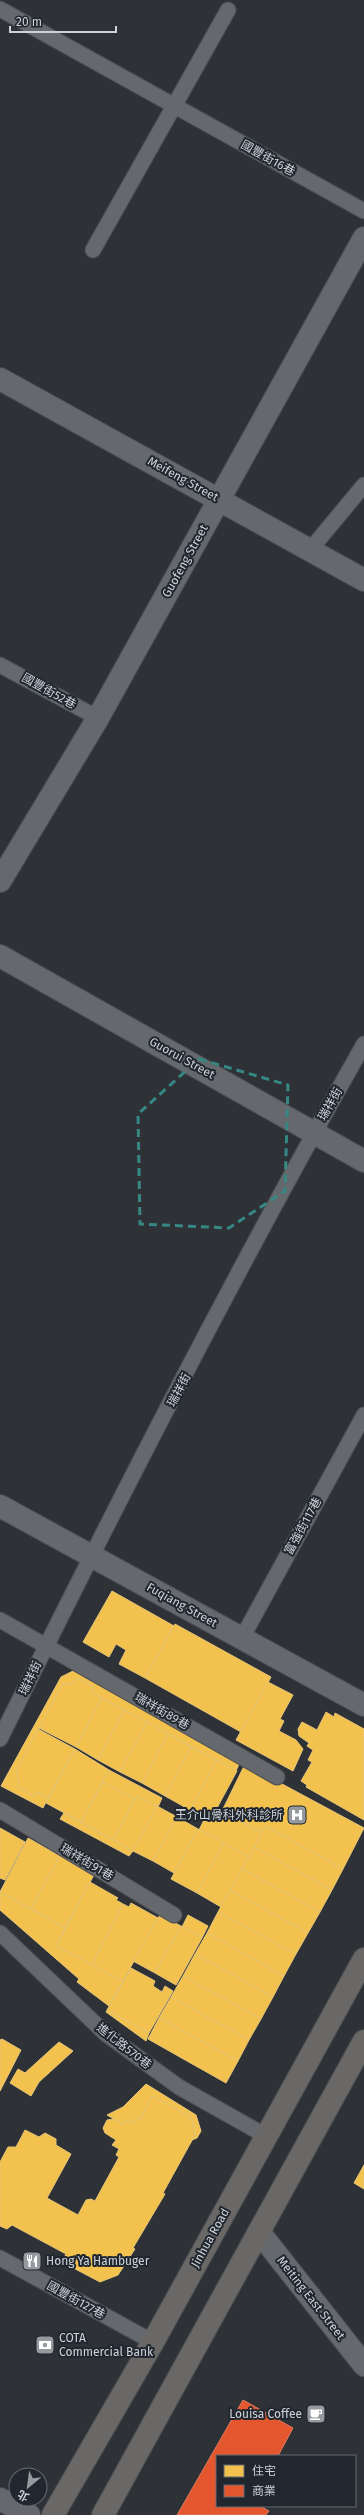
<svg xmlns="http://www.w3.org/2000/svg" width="364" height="2515" viewBox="0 0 364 2515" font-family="'Fira Sans','Noto Sans TC',sans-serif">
	<rect width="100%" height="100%" fill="#2e3136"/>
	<!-- homes -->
	<g fill="#f2c14e" stroke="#e7c677">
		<path d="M112 1591 174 1626 145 1678 119 1664 126 1650 116 1644 109 1657 83 1642Z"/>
		<path d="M175 1624 271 1677 241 1732 145 1678Z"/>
		<path d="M75 1670 239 1764 236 1771 91 1692 94 1687 77 1678 74 1683 63 1684 16 1771 19 1783 17 1787 34 1796 37 1792 48 1798 43 1808 1 1786 61 1677Z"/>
		<path d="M77 1678 94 1687 91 1692 102 1698 76 1747 39 1728 63 1684 74 1683Z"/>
		<path d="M268 1682 293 1695 280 1719 284 1721 279 1731 296 1740 303 1749 293 1771 236 1740Z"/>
		<path d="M102 1698 124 1710 98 1760 76 1747Z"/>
		<path d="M124 1710 147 1722 120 1772 98 1760Z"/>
		<path d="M326 1712 334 1717 335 1713 364 1729V1820L306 1787 307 1785 301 1781 312 1762 308 1760 313 1750 307 1746 309 1743 299 1736 298 1729 302 1722 317 1730Z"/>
		<path d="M147 1722 168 1734 142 1783 120 1772Z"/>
		<path d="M38 1729 75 1749 48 1798 37 1792 34 1796 17 1787 19 1783 16 1771Z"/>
		<path d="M168 1734 191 1747 165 1796 142 1783Z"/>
		<path d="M191 1747 217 1760 190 1810 165 1796Z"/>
		<path d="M75 1749 109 1770 81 1822 46 1803Z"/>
		<path d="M217 1760 237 1771 210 1821 190 1810Z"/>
		<path d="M245 1764 364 1828 343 1869 265 1826 262 1833 222 1811Z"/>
		<path d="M109 1770 162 1798 158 1807 137 1796 135 1799 102 1782Z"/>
		<path d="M103 1782 135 1799 113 1840 81 1822Z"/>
		<path d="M137 1796 157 1806 133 1851 113 1840Z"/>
		<path d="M157 1806 177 1817 153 1861 133 1851Z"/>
		<path d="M219 1810 262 1833 249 1857 199 1830 205 1818 213 1821Z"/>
		<path d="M64 1813 133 1851 129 1856 60 1819Z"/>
		<path d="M177 1817 198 1829 174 1873 153 1861Z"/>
		<path d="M265 1826 343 1869 332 1890 254 1847Z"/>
		<path d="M0 1828 25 1842 5 1880 0 1878Z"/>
		<path d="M198 1829 224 1843 197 1893 171 1879Z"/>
		<path d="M28 1838 60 1856 31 1909 0 1892Z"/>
		<path d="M224 1843 249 1857 221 1907 197 1893Z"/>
		<path d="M254 1847 332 1890 320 1912 242 1869Z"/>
		<path d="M60 1856 94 1875 65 1928 31 1909Z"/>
		<path d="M242 1869 320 1912 308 1933 230 1890Z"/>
		<path d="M90 1882 118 1898 116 1900 123 1904 92 1965 56 1946Z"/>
		<path d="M230 1890 308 1933 296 1954 218 1912Z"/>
		<path d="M0 1892 65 1928 56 1946 123 1981 109 2006 77 1982 79 1979 0 1910Z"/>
		<path d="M131 1903 158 1918 123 1981 92 1965 123 1904 129 1907Z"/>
		<path d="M218 1912 296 1954 284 1976 207 1933Z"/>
		<path d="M160 1915 181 1926 155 1973 133 1961Z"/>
		<path d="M188 1915 208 1926 202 1938 182 1927Z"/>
		<path d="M181 1926 202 1938 176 1985 155 1973Z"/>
		<path d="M207 1933 284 1976 273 1997 195 1954Z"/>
		<path d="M195 1954 273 1997 261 2019 183 1976Z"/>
		<path d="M131 1968 155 1981 153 1986 162 1992 165 1986 173 1991 149 2033 107 2010Z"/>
		<path d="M183 1976 261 2019 249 2040 171 1997Z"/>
		<path d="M171 1997 249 2040 238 2061 159 2018Z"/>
		<path d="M107 2010 149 2033 146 2041 106 2012Z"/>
		<path d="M159 2018 238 2061 226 2083 148 2039Z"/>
		<path d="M2 2039 21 2050 0 2091V2040Z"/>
		<path d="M59 2042 73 2051 39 2082 31 2096 10 2083 18 2069 25 2073Z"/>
		<path d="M146 2084 196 2115 201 2131 197 2138 192 2140 195 2135 191 2117 152 2096 141 2119 137 2117 133 2124 127 2120 124 2125 107 2115 123 2107Z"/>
		<path d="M152 2096 191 2117 195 2135 163 2193 165 2194 133 2248 135 2249 118 2275 100 2282 64 2263 62 2262 66 2254 12 2225 7 2229 0 2226V2162L8 2147H16L25 2130 39 2137 45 2133 56 2139V2145L71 2154 47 2198 78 2215 86 2200 91 2199 95 2201 119 2157 116 2155 119 2149 112 2145 116 2140 105 2133 103 2128 107 2120 113 2119 124 2125 127 2120 133 2124 137 2117 141 2119Z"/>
		<path d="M364 2165V2189L354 2183Z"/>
	</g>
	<!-- shops -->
	<path fill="#e4572e" stroke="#dd7c61" d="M243 2400 293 2428 278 2456H217V2506H260L269 2511 266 2515H177Z"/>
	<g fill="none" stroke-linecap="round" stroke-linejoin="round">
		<!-- service casing -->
		<g stroke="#4b4e51" stroke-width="17">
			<g id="service">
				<path d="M0 9 364 211"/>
				<path d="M93 250 228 10"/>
				<path d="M310 550 364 485"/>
				<path d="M0 665 98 718"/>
				<path d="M0 1620 277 1777"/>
				<path d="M242 1638 364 1415"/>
				<path d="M0 1739C116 1505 235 1272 364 1044"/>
				<path d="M0 1810 174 1915"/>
				<path d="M0 1933 106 2034 179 2087 266 2136"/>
				<path d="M0 2258 153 2342"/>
			</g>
		</g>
		<!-- minor casing -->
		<g stroke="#4b4e51" stroke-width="24">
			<g id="minor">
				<path d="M0 379 364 580"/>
				<path d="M0 881 98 718 364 238"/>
				<path d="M0 956 364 1161"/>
				<path d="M0 1506 364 1705"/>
				<path d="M259 2232 364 2365"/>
				<path d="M0 2499 29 2515"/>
			</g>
		</g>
		<!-- primary casing -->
		<g stroke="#4b4e51" stroke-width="24">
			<g id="primary">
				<path d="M53 2515 153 2342 364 1959"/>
				<path d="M103 2515 364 2041"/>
			</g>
		</g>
		<!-- service -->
		<use href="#service" stroke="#65686c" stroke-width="15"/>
		<!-- minor -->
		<use href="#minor" stroke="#65686c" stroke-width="22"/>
		<!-- primary -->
		<use href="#primary" stroke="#6a6866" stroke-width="22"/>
	</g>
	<!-- marked area -->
	<path fill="none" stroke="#358883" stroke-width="3" stroke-dasharray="8 5" stroke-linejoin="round" d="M199 1059 288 1085 285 1191 229 1228 140 1224 138 1114Z"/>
	<!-- icons -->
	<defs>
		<g id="hospital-square" transform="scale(1)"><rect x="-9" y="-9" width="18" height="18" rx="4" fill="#969a9f" stroke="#20272f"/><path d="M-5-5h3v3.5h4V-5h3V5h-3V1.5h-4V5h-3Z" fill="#fff"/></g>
		<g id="restaurant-square" transform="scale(1)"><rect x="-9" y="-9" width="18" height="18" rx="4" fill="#969a9f" stroke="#20272f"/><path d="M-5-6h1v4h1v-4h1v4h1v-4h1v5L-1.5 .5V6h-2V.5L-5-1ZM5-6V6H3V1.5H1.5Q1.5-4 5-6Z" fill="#fff"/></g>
		<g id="bank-square" transform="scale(1)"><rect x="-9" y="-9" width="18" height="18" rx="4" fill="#969a9f" stroke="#20272f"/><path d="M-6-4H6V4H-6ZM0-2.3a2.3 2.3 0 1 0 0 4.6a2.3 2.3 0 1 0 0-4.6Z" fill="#fff"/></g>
		<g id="cafe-square" transform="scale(1)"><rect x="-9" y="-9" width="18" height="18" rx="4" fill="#969a9f" stroke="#20272f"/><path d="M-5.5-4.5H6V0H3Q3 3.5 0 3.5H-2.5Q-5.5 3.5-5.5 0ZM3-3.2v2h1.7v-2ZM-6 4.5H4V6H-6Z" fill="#fff"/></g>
	</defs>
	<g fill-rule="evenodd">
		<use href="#hospital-square" x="297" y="1815"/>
		<use href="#restaurant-square" x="32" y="2261"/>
		<use href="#bank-square" x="45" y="2345"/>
		<use href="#cafe-square" x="316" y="2414"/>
	</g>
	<g text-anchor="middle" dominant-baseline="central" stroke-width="4" stroke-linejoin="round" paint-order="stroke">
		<!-- street labels -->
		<g font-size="12" fill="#ced2d8" stroke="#20272f">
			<text transform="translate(268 158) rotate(29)">國豐街16巷</text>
			<text transform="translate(183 479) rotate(29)">Meifeng Street</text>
			<text transform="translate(185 561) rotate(-61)">Guofeng Street</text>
			<text transform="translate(49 691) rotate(29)">國豐街52巷</text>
			<text transform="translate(182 1058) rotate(29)">Guorui Street</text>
			<text transform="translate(330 1104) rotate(-60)">瑞祥街</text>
			<text transform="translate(179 1390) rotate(-62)">瑞祥街</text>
			<text transform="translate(303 1526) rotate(-61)">富強街117巷</text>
			<text transform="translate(182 1605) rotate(29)">Fuqiang Street</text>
			<text transform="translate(30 1678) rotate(-64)">瑞祥街</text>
			<text transform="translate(162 1711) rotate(30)">瑞祥街89巷</text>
			<text transform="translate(87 1862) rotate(31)">瑞祥街91巷</text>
			<text transform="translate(124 2046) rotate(38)">進化路570巷</text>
			<text transform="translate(210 2238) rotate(-61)">Jinhua Road</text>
			<text transform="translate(311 2298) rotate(52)">Meiting East Street</text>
			<text transform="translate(76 2300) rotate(29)">國豐街127巷</text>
		</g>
		<!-- poi labels -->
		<g font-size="12" fill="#ced2d8" stroke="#20272f" text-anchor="end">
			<text x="283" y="1815">王介山骨科外科診所</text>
			<text x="46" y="2261" text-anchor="start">Hong Ya Hambuger</text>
			<text x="59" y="2338" text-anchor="start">COTA<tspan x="59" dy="14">Commercial Bank</tspan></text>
			<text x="302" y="2414">Louisa Coffee</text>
		</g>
	</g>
	<!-- legend -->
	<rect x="216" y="2455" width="140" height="52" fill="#20272f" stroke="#666b73"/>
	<rect x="224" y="2465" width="20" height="12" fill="#f2c14e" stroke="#666b73"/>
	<text x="252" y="2475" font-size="12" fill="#ced2d8">住宅</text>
	<rect x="224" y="2485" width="20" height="12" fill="#e4572e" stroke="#666b73"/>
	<text x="252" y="2495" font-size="12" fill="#ced2d8">商業</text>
	<!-- north arrow -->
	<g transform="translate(28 2487) rotate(209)"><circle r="19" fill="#20272f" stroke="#666b73"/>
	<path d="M0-3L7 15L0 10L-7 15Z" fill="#969a9f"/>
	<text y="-6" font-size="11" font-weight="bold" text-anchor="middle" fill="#ced2d8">北</text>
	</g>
	<!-- scale -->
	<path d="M10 26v6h106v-6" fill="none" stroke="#ced2d8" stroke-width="2"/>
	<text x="16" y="26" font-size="12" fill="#ced2d8" stroke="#20272f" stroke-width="3" paint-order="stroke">20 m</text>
</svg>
